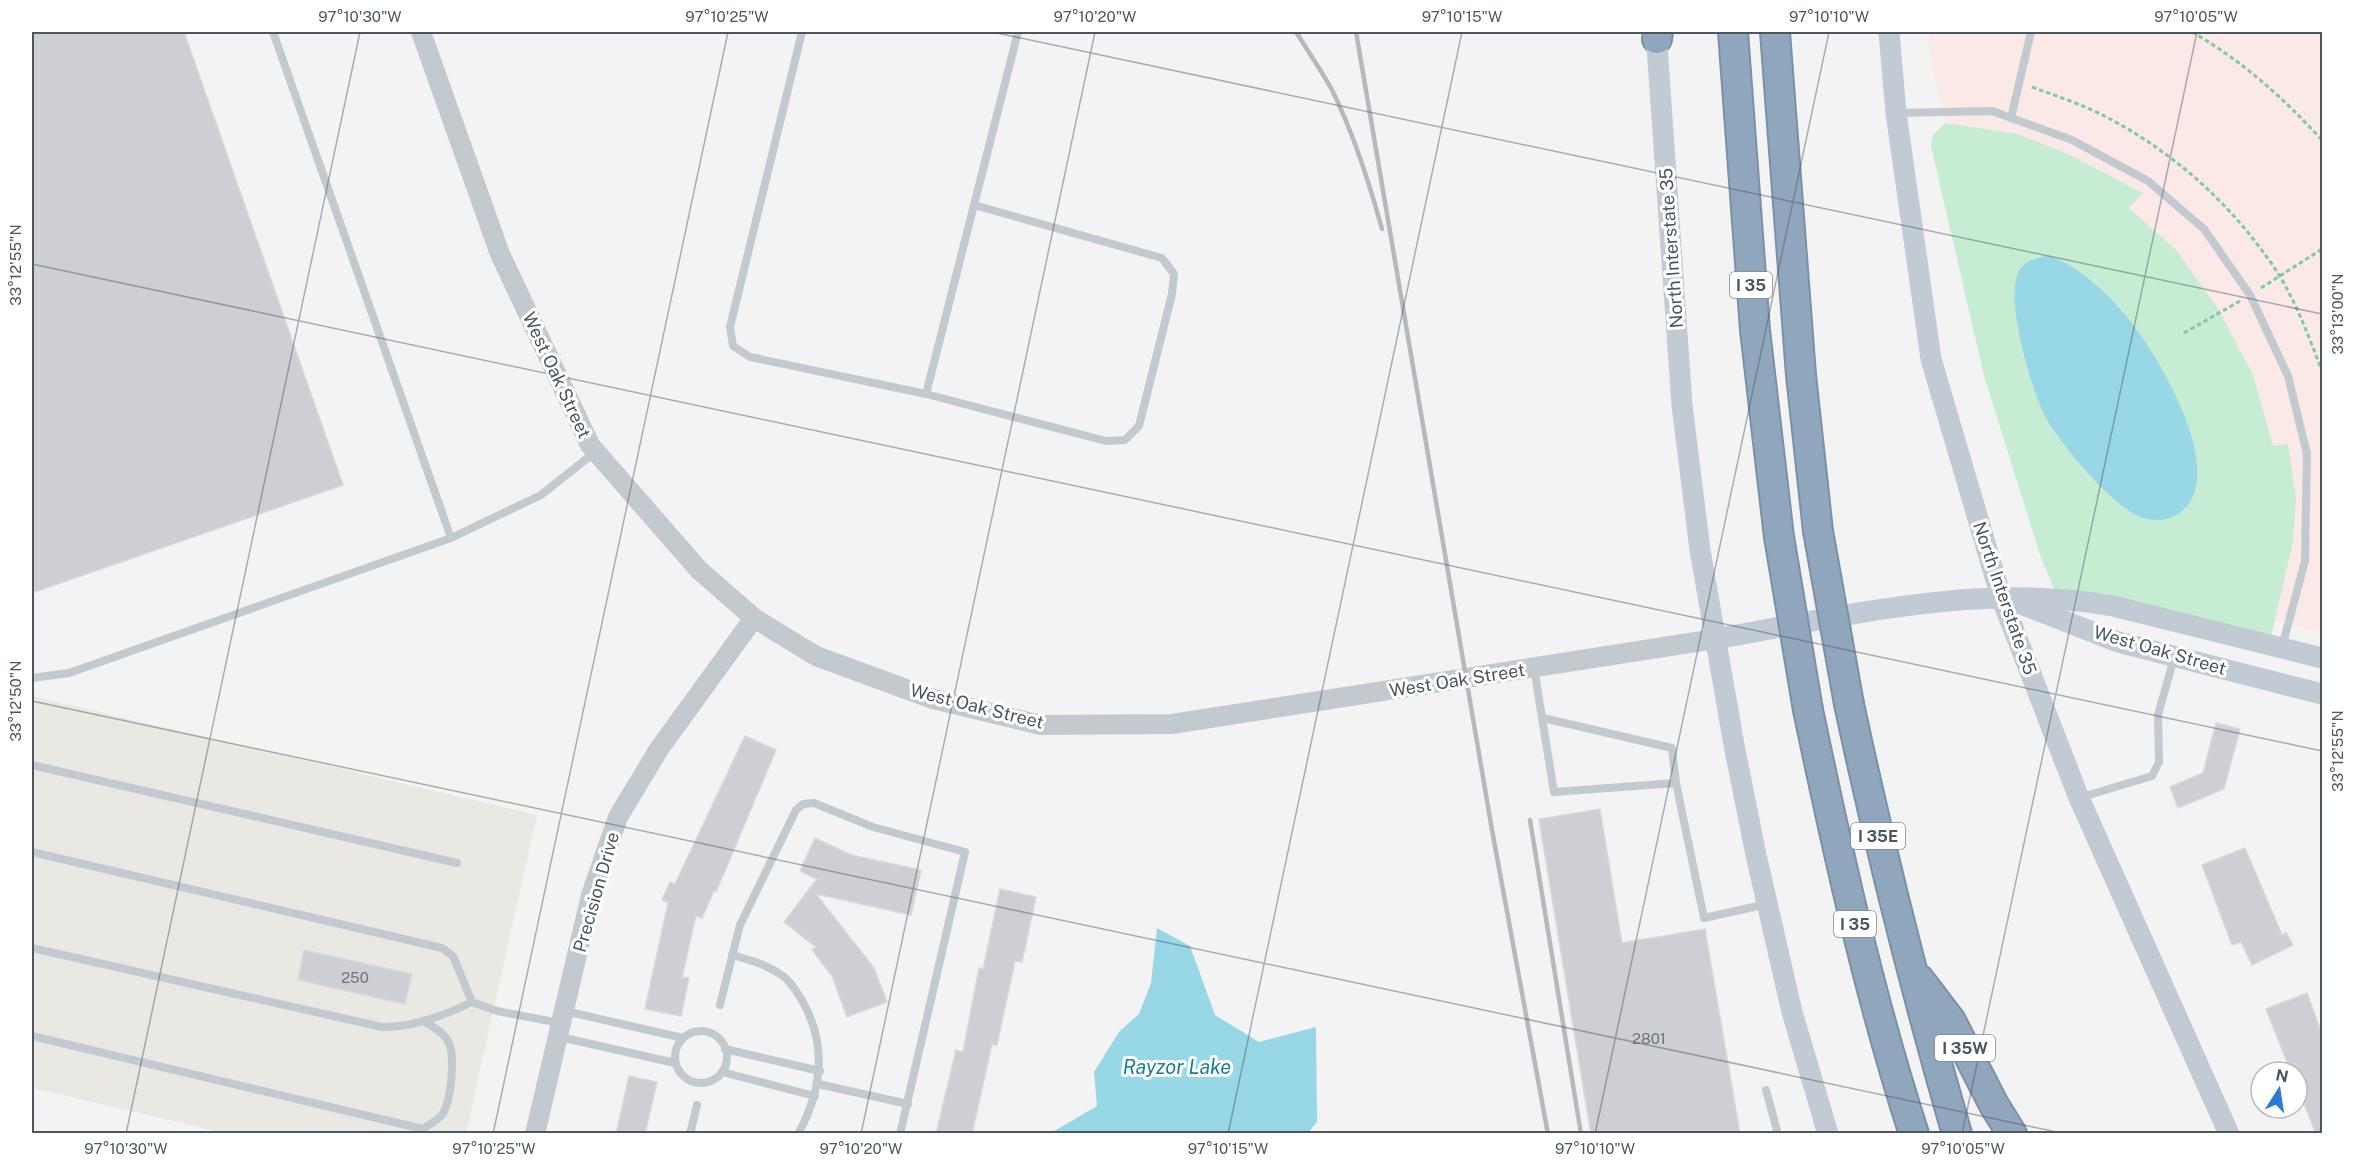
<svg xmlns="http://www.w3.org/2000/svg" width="2354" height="1165" viewBox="0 0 2354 1165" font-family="'Public Sans',sans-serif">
	<rect width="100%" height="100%" fill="#f4f3f3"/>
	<!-- commercial -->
	<path fill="#eae8e2" d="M32 696 537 815 466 1133H225L32 1088Z"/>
	<!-- medical -->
	<path fill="#fae9e7" d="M1928 32H2322V632L2067 572 1979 273 1931 61Z"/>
	<!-- green -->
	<path fill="#c6edd4" d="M1945 123 2018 134 2066 153 2143 193 2129 208 2176 250 2218 309 2253 375 2273 446 2288 444 2296 498 2293 542 2269 645 2055 591 2041 558 1984 376 1931 146 1933 135Z"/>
	<!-- water -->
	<g fill="#98d7e6">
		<path d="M2048 256C2077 264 2107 293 2126 316 2156 351 2229 472 2182 511 2172 520 2156 522 2143 518 2114 509 2062 446 2046 418 2032 392 2005 301 2018 273 2023 261 2036 258 2048 256Z"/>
		<path d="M1157 928 1190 946 1215 1015 1259 1042 1316 1027 1317 1122 1308 1133H1051L1097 1106 1094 1072 1119 1032 1139 1014 1151 983Z"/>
	</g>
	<!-- building -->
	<g fill="#cdcfd4" stroke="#d7d9dd" stroke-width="1.5">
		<path d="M32 32H184L343 485 32 593Z"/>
		<path d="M2216 723 2240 729 2224 789 2178 808 2170 787 2203 773Z"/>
		<path d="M745 736 776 750 716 892 714 891 702 918 696 916 682 977 689 978 681 1016 645 1009 668 903 662 900 670 882 675 884Z"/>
		<path d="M1600 809 1622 943 1705 929 1740 1134H1591L1539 819Z"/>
		<path d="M815 838 851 855 921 870 911 915 816 894 874 968 887 1002 847 1017 832 976 812 950 816 947 784 922 817 879 800 871Z"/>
		<path d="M2245 848 2282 935 2286 932 2293 945 2252 965 2241 942 2232 945 2202 865Z"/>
		<path d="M1000 889 1036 897 1022 962 1015 961 997 1045 992 1044 972 1134H936L956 1050 963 1052 979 968 983 969Z"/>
		<path d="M304 950 412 974 405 1004 298 980Z"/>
		<path d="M2307 993 2322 1034V1134H2316L2297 1085V1072H2291L2266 1009Z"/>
		<path d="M629 1076 657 1082 645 1134H616Z"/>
	</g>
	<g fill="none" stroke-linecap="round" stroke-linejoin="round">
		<!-- motorway casing -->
		<g stroke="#7a91a8" stroke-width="32">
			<g id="motorway">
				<path d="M1733 32 1755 330 1779 537"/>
				<path d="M1775 32 1801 375 1818 531"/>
				<path d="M1657 39 1658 32"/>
				<path d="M1849 704C1880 849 1916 992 1957 1134"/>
				<path d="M1808 710C1838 853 1869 995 1914 1134"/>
				<path d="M1919 979 1951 1021 1994 1105 2012 1134"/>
			</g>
		</g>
		<!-- path -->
		<g stroke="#81c8a4" stroke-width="3" stroke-dasharray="4.5 3" stroke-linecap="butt">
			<path d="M2192 32C2244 62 2282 97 2322 140"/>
			<path d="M2032 87C2059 97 2087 106 2112 120 2173 153 2226 200 2266 256 2292 290 2307 332 2322 371"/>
			<path d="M2261 288 2322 249"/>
			<path d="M2184 333 2240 301"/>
		</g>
		<!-- service -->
		<g stroke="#c2cad0" stroke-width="8">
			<path d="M273 32 451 538"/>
			<path d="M802 32 730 327 733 346 750 357 926 394 1106 441 1125 440 1139 426 1172 294 1174 274 1162 258 974 205"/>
			<path d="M1897 113 1992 111 2072 140 2148 181 2204 229 2250 295 2288 376 2307 454 2305 561 2282 647"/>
			<path d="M2011 118 2031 32"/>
			<path d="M926 394 1018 32"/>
			<path d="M1534 668 1554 792 1676 783 1704 918 1767 904"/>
			<path d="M32 678 69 673 451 538 541 495 594 453"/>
			<path d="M1543 718 1672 748 1676 783"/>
			<path d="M32 765 457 863"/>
			<path d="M2079 798 2152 776 2159 762 2158 715 2174 658"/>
			<path d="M32 852 442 948 453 956 472 1002"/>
			<path d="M32 948 382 1027C412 1028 445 1015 472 1002L497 1011 560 1023"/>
			<path d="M732 955C750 960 768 965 783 976 793 984 801 998 807 1010 827 1052 820 1094 798 1134"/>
			<path d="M720 1005 740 925 796 810 803 804 814 803 873 827 965 852 900 1134"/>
			<path d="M565 1011 683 1038"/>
			<circle cx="701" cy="1057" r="26"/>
			<path d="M32 1036 423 1129C429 1125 437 1120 442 1115 451 1101 456 1056 448 1041 443 1032 432 1026 423 1021"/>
			<path d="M560 1037 675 1063"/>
			<path d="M725 1049 820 1071"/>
			<path d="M722 1072 815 1096"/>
			<path d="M818 1084 908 1104"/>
			<path d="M1766 1090 1778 1134"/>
			<path d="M690 1134 697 1105"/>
		</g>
		<!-- tertiary -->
		<g stroke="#c2cad0" stroke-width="20">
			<path d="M421 32 500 254 590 445 699 570 754 618 816 656 933 699 1041 725 1172 724 1715 639"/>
			<path d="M535 1134 591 895 618 817 659 749 754 618"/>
		</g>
		<!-- secondary -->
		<g stroke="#c2cbd4" stroke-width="21">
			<path d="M1656 32 1682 405 1700 550 1734 745 1756 855 1792 1012 1828 1134"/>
			<path d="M1889 32 1896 113 1931 359 2001 597 2079 798 2229 1134"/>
			<path d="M2021 604 2118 642 2322 694"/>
			<path d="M1715 639C1845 616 1981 582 2113 606L2322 658"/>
		</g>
		<!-- motorway -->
		<use href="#motorway" stroke="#8fa6bc" stroke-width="28"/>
		<!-- rail -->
		<g stroke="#b5b8bc" stroke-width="4.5">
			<path d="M1296 32C1308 51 1321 70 1332 90 1354 134 1369 182 1382 229"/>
			<path d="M1356 32 1492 830 1548 1134"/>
			<path d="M1530 820 1581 1134"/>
		</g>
		<!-- motorway-bridge casing -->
		<g stroke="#7a91a8" stroke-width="32" stroke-linecap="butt">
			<g id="motorway-bridge">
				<path d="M1818 531 1849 704"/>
				<path d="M1779 537 1808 710"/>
			</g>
		</g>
		<!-- motorway-bridge -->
		<use href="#motorway-bridge" stroke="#8fa6bc" stroke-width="28"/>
	</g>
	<!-- ticks -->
	<path fill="none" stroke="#4c565f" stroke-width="1.5" stroke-opacity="0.45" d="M992 32 2322 314M32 264 2322 751M32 701 2066 1134M126 1134 360 32M493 1134 728 32M861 1134 1095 32M1228 1134 1462 32M1595 1134 1829 32M1962 1134 2197 32"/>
	<g text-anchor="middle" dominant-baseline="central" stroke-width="6" stroke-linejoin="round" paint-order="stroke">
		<!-- number labels -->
		<g font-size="15" fill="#6c747c">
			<text x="355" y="977">250</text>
			<text x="1649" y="1038">2801</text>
		</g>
		<!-- shield labels -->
		<g fill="#fff" stroke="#82898f" stroke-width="1.5">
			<rect x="1730" y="272" width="42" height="26" rx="4.5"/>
			<rect x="1851" y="823" width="54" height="26" rx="4.5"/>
			<rect x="1834" y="911" width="42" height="26" rx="4.5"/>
			<rect x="1935" y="1035" width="60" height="26" rx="4.5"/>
		</g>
		<g font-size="16" font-weight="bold" fill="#4c565f">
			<text x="1751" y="285">I 35</text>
			<text x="1878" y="836">I 35E</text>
			<text x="1855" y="924">I 35</text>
			<text x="1965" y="1048">I 35W</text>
		</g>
		<!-- street labels -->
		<g font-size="18" fill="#4c565f" stroke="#fff">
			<text transform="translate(1671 248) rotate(-94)">North Interstate 35</text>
			<text transform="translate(557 375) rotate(65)">West Oak Street</text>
			<text transform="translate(2005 598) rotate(71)">North Interstate 35</text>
			<text transform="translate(2160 650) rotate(16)">West Oak Street</text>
			<text transform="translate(1457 680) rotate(-9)">West Oak Street</text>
			<text transform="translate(977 706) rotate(14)">West Oak Street</text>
			<text transform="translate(596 892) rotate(-74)">Precision Drive</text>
		</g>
		<!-- water labels -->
		<g font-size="20" font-style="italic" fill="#197e95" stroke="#fff">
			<text x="1177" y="1067">Rayzor Lake</text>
		</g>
	</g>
	<!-- border -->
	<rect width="2354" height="1165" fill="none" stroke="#ffffff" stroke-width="66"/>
	<!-- north arrow -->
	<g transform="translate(2279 1090) rotate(12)"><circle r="28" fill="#ffffff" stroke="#b7bbbf" stroke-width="1.5"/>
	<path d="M0-4.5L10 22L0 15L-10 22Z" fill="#2c7ad6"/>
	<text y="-9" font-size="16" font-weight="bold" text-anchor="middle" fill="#4c565f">N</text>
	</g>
	<rect x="33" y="33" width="2288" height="1099" fill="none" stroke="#4c565f" stroke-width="2"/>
	<g font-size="15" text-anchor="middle" fill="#4c565f">
		<text x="360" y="22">97°10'30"W</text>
		<text x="727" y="22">97°10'25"W</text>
		<text x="1095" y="22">97°10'20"W</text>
		<text x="1462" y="22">97°10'15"W</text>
		<text x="1829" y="22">97°10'10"W</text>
		<text x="2196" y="22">97°10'05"W</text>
		<text transform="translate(16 265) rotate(-90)" y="5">33°12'55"N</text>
		<text transform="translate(2338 314) rotate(-90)" y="5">33°13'00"N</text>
		<text transform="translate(16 701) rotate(-90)" y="5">33°12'50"N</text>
		<text transform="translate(2338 751) rotate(-90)" y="5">33°12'55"N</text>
		<text x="126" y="1154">97°10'30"W</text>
		<text x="494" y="1154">97°10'25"W</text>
		<text x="861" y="1154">97°10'20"W</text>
		<text x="1228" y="1154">97°10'15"W</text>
		<text x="1595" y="1154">97°10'10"W</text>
		<text x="1963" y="1154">97°10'05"W</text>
	</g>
</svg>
